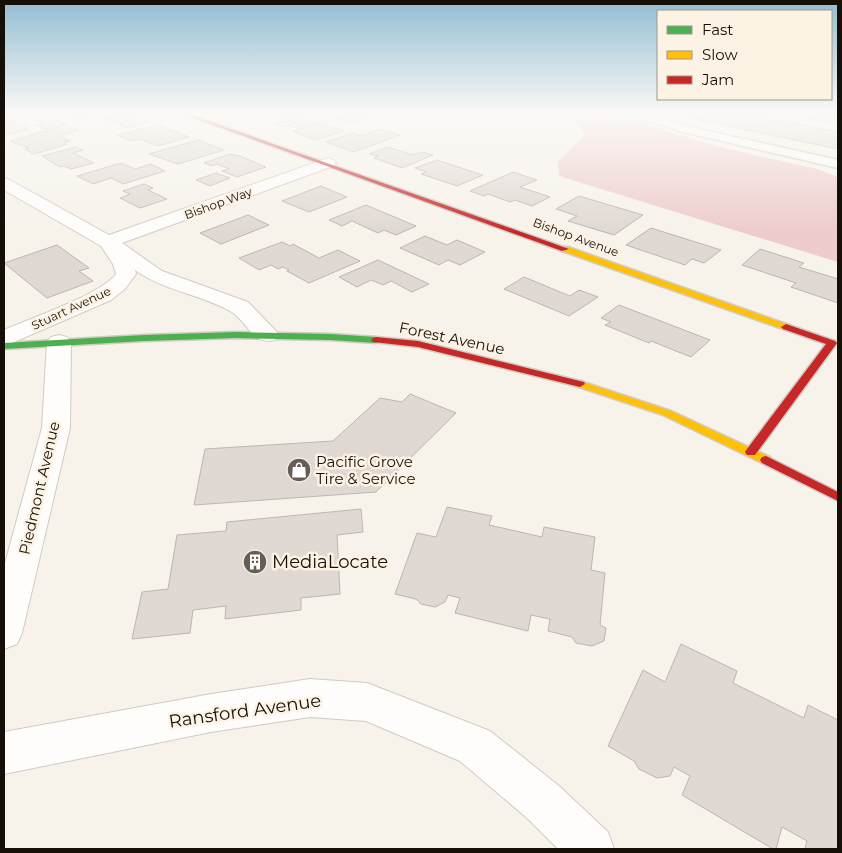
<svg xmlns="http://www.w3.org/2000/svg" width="842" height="853" viewBox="0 0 842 853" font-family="Montserrat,sans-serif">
	<rect width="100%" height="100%" fill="#f7f2ea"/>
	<!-- forest -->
	<path fill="#edcccb" d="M572 113H609L719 147 817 169 838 177V262L559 176 558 162 584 135Z"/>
	<!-- building -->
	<g fill="#e0d9d3" stroke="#bdb5af">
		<path d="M72 113H109L79 120 70 116 76 115Z"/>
		<path d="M123 113H126L150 122 128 128 103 118Z"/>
		<path d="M267 113H312L316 114 299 119 303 121 284 127 274 124 287 120Z"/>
		<path d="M340 113H349L366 118 350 123 328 116Z"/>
		<path d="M680 113H740L838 132V149L676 115Z"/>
		<path d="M779 113H838V124Z"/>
		<path d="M50 117 66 124 44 129 35 125 43 123 37 121Z"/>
		<path d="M10 120 29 129 4 135V121Z"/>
		<path d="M311 122 315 124 320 122 344 131 315 140 293 131 301 129 294 127Z"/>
		<path d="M67 125 79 130 59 136 70 141 64 142 67 144 48 150 34 154 25 149 29 148 10 141Z"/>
		<path d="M158 125 189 137 158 146 140 139 132 141 117 135Z"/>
		<path d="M381 129 400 135 354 152 326 142 354 133 362 136Z"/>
		<path d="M198 140 224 150 178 164 149 154Z"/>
		<path d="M76 147 83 150 73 153 94 163 71 169 64 166 60 167 42 156Z"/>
		<path d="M388 147 413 155 421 152 433 155 402 168 374 158 378 156 369 154Z"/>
		<path d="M230 154 240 156 266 167 237 177 222 171 229 169 217 164 212 166 204 163Z"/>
		<path d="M437 160 483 175 457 186 421 174 426 172 415 168Z"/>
		<path d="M121 163 135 169 151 164 165 171 123 184 111 178 93 184 77 176Z"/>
		<path d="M513 172 537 180 520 187 550 197 532 206 515 200 510 202 488 194 484 196 470 191Z"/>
		<path d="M216 173 230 178 210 186 196 180Z"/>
		<path d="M144 184 153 188 148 190 167 199 140 208 120 198 130 194 123 191Z"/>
		<path d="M321 186 347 197 309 212 282 201Z"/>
		<path d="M579 196 643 215 614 235 568 221 577 216 556 209Z"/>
		<path d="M366 205 416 226 396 235 384 230 378 233 352 221 342 226 329 220Z"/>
		<path d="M248 215 269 225 221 244 200 233Z"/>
		<path d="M651 228 721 250 704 263 692 259 685 265 626 245Z"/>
		<path d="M425 236 447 245 457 240 485 252 460 265 448 260 439 265 400 248Z"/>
		<path d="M282 242 290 246 293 244 319 258 338 250 360 261 309 283 287 271 289 270 283 267 278 269 271 265 259 270 239 258Z"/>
		<path d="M57 245 89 268 79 271 93 281 47 298 4 263Z"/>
		<path d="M760 249 804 263 799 267 838 279V303L791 287 796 283 742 265Z"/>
		<path d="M378 260 429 284 412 292 391 281 383 285 371 280 357 287 339 277Z"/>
		<path d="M524 277 570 296 579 290 598 297 569 316 504 289Z"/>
		<path d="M619 305 710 340 691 357 651 341 649 343 605 325 611 322 601 318Z"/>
		<path d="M410 394 456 413 376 492 194 505 205 449 333 441 380 398 402 402Z"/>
		<path d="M447 507 492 516 489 525 542 537 544 527 595 537 591 570 605 573 600 625 606 628 604 641 592 646 576 643 572 637 548 631 550 619 531 615 528 631 455 613 460 598 448 595 445 602 435 607 421 604 416 599 395 594 417 533 436 537Z"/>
		<path d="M361 509 363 532 337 535 340 594 301 598V610L225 619 226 606 193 610 190 633 132 639 142 592 168 589 177 535 226 531 227 522Z"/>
		<path d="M681 644 737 671 733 683 804 718 808 705 838 720V849H805L807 841 782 827 776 849H773L682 795 690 776 674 767 670 776 657 778 639 769 634 761 608 746 643 670 665 682Z"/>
	</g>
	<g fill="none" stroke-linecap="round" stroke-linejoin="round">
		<!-- lane casing -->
		<g stroke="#d0ccc4" stroke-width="3">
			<path id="lane" d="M632 113H646L690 127 838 160V168L683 132 633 115Z"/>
		</g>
		<!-- street casing -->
		<g stroke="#d0ccc4" stroke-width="2">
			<g id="street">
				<path d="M328 158 333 160 336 163 333 166 122 243 162 271 248 302 275 330 279 335 275 340C252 346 248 321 230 311 200 294 164 291 135 270L136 274 125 289 111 300 12 343 4 345V330C31 318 100 295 116 274L113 264 101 246 4 190V178L10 180 109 235Z"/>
				<path d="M59 335 67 337 71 342 70 428 22 633 17 644 4 649V567L42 428 47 342 51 337Z"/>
				<path d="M310 679 367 683 490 731 559 786 608 832 614 849H558L527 818 460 761 366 721 310 717 211 732 4 774V732L211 694Z"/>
			</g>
		</g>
		<!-- fast casing -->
		<g stroke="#d0ccc4" stroke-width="3">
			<path id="fast" d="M236 332 330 334 376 337 381 340 376 343 330 340 236 338 144 341 4 349V343L144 335Z"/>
		</g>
		<!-- slow casing -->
		<g stroke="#d0ccc4" stroke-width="3">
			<g id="slow">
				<path d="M562 247H568L789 325 791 327 786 330 783 329 562 251Z"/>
				<path d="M580 381 671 411 770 457 772 460 770 463H762L663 415 576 386 575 384 576 382Z"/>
			</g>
		</g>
		<!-- jam casing -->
		<g stroke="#d0ccc4" stroke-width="3">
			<g id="jam">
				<path d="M180 113H186L569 249 562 251Z"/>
				<path d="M786 324 835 341 837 343 755 455H747L745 452 747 449 826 344 783 329 781 327Z"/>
				<path d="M376 337 418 341 584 382 585 384 580 387 418 347 373 342 371 340 373 338Z"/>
				<path d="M766 456 838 492V501L762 463 760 460 762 457Z"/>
			</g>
		</g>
		<!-- lane -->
		<use href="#lane" fill="#fefdfc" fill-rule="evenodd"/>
		<!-- street -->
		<use href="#street" fill="#fefdfc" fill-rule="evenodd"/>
		<!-- fast -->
		<use href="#fast" fill="#4caf50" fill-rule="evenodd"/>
		<!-- slow -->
		<use href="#slow" fill="#ffc107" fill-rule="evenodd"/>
		<!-- jam -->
		<use href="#jam" fill="#c62828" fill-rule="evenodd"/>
	</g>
	<!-- sky -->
	<linearGradient id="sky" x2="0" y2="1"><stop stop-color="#92bdd1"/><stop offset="0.49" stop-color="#fbf9f6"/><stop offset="1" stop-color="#fbf9f6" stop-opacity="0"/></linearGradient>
	<rect width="842" height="232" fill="url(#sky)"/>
	<!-- icons -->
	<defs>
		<g id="shop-disc" transform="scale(1.25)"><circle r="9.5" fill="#645e56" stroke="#fdf3e4"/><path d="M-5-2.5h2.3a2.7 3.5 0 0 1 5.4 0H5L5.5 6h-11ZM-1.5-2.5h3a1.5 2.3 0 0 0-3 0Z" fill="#fff"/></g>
		<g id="building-disc" transform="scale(1.25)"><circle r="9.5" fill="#645e56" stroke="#fdf3e4"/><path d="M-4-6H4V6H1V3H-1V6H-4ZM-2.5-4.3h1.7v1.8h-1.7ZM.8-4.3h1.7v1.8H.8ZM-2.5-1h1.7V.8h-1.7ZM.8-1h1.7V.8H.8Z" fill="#fff"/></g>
	</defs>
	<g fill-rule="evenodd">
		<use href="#shop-disc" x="299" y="470"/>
		<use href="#building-disc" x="255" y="562"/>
	</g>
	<g text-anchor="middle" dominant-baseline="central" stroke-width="5" stroke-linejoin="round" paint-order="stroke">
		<!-- far-street labels -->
		<g font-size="12" fill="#150f07" stroke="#fdf3e4">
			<text transform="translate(218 203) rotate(-20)">Bishop Way</text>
			<text transform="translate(576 237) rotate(20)">Bishop Avenue</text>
			<text transform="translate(71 308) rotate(-25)">Stuart Avenue</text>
		</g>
		<!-- street labels -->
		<g font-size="15" fill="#150f07" stroke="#fdf3e4">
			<text transform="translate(452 338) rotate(12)">Forest Avenue</text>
			<text transform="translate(39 488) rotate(-77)">Piedmont Avenue</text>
		</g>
		<!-- poi labels -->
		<g font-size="15" fill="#150f07" stroke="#fdf3e4" text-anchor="start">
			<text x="316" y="461">Pacific Grove<tspan x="316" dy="17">Tire &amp; Service</tspan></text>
		</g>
		<!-- near-poi labels -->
		<g font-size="18" fill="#150f07" stroke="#fdf3e4" text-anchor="start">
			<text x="272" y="562">MediaLocate</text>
		</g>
		<!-- near-street labels -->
		<g font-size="18" fill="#150f07" stroke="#fdf3e4">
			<text transform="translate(245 711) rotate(-8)">Ransford Avenue</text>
		</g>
	</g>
	<!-- border -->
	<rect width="842" height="853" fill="none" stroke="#150f07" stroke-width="10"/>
	<!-- legend -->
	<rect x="657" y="10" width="175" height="90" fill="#fdf3e4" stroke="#a0988c"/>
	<rect x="667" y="26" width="25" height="8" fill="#4caf50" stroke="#a0988c"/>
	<text x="702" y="35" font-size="15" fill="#150f07">Fast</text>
	<rect x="667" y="51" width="25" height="8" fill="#ffc107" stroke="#a0988c"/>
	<text x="702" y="60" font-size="15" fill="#150f07">Slow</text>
	<rect x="667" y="76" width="25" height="8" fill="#c62828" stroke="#a0988c"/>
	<text x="702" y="85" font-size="15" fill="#150f07">Jam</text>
</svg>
